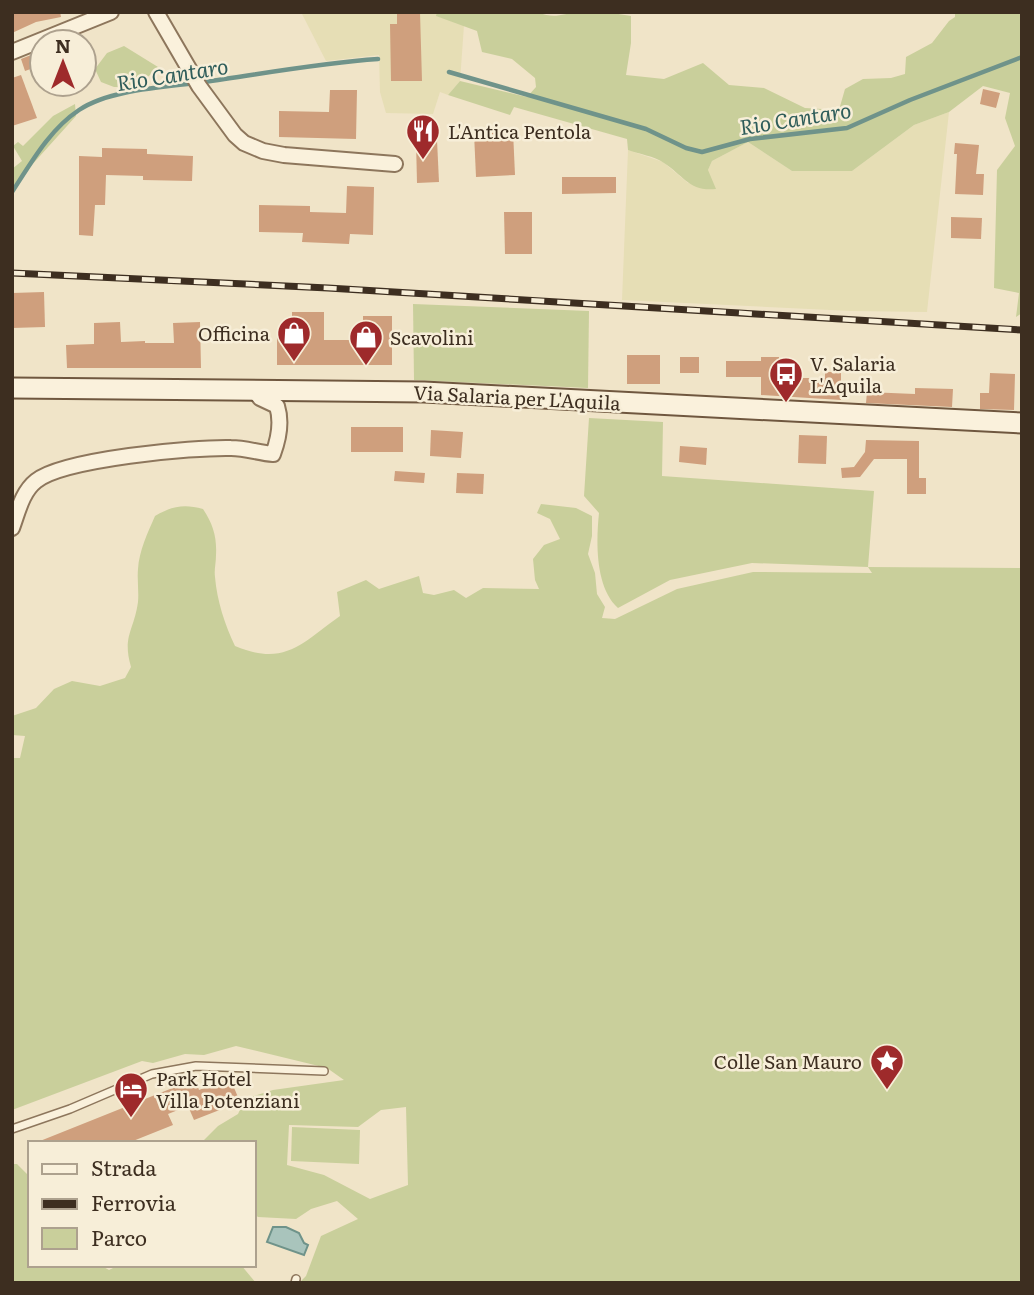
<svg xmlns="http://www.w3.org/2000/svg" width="1034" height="1295" viewBox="0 0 1034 1295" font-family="Literata,serif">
	<rect width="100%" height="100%" fill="#f0e4c8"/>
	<!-- farmland -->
	<g fill="#e6deb5">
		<path d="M301 12H437V16L464 25 460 81 448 95 440 92 433 114 386 113 380 92 379 55 326 61Z"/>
		<path d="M949 112 927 312 851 311 622 300 628 150 663 162 688 183 708 170 712 161 748 142 792 171H852L914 125Z"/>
	</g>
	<!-- green -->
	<g fill="#c9cf9b" fill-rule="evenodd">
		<path d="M437 12H537C557 20 561 13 580 12 598 12 614 13 631 16V43L626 75 664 79 703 63 729 85 764 88 805 108 839 110 845 89 863 79 891 78 905 74 906 57 932 43 949 21 955 17V12H1022V313L1016 317 1019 293 994 288 997 170 1015 146 1005 118 1010 93 983 86 949 112 914 125 852 171H792L748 142 712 161 708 170 716 189C690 192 684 176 664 163 654 156 639 154 628 150L627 139 514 107 510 115 448 95 460 81 527 97 536 87 535 78 512 59 482 52 477 31 436 16Z"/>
		<path d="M124 46 158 67C151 76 143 79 135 87H114L101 82 95 69 107 53Z"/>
		<path d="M75 104 76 116 12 187V169L22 161 13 146 18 142 23 146 53 116Z"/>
		<path d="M413 304 589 311 588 388 414 380Z"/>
		<path d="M589 418 663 422 662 476 874 491 868 567 1022 568V1283H299L306 1276 321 1236 358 1219 337 1201 311 1209 296 1219 258 1217 254 1214V1143H201L218 1126 238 1114 245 1099 273 1090 344 1080 327 1068 236 1046 204 1055 185 1054 153 1063 142 1061 12 1110V758H20L25 736 12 735V716L36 708 54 689 72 681 100 686 125 678 131 667C122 636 134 631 138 602 139 591 137 580 138 569 139 551 148 532 155 516 172 506 184 504 203 509 213 524 217 537 216 555 216 563 214 570 215 577 217 601 225 625 235 646 285 667 302 643 340 616L337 592 366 580 379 589 419 576 423 593 434 595 454 590 466 598 483 588 539 589 535 580 533 559 544 545 560 539 550 519 537 513 541 504 576 508 592 516V536L588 554 595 573 597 594 605 607 602 618 615 619 677 589 753 572 872 573 868 567 752 563 670 580 618 608C595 587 596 542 599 513L584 496ZM406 1107 408 1185 370 1199 324 1175 287 1165 289 1125 358 1127 381 1110Z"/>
		<path d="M292 1127 360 1130 359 1164 291 1161Z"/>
		<path d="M12 1164H17L30 1177V1265H100L109 1270 119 1265H241L256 1283H12Z"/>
	</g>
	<!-- water -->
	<path fill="#a9c4bc" stroke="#6f938a" stroke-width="2" d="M273 1227H286L299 1233 304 1243 308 1245 304 1255 267 1242Z"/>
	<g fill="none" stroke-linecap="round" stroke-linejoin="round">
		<!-- stream -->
		<g stroke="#6f938a" stroke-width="4.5">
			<path d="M449 72 646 129 686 148 702 152 750 139 847 128 910 100 1022 57"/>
			<path d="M12 192C31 163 49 130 79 110 110 89 167 87 203 82 261 74 320 63 378 59"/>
		</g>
	</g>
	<!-- building -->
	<g fill="#cf9f7d">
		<path d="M12 12H60L61 17 36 22 12 33Z"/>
		<path d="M397 12H420L422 81H391L390 24H397Z"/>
		<path d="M41 51 42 65 25 71 21 59Z"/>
		<path d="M21 75 37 118 12 126V78Z"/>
		<path d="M983 89 1000 93 996 108 980 104Z"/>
		<path d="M330 90H357L356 139 279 137V111L329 112Z"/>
		<path d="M513 131 515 175 476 177 474 133Z"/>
		<path d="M437 140 439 182 417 183 416 141Z"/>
		<path d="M955 143 979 145 976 174H984L983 195 955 194 957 154H954Z"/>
		<path d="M102 148 147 149V154L193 156 192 181 143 180V176L106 175 105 205H95L93 236 79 235V156L102 157Z"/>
		<path d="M562 177H616V193L562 194Z"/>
		<path d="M347 186 374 187 373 235 350 234 349 244 302 242 303 233 259 232V205L310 206V212L346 213Z"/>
		<path d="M504 212H532V254H505Z"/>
		<path d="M951 217 982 218 981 239 951 238Z"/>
		<path d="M44 292 45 327 12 328V293Z"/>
		<path d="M292 312H324V340H363V316H392V365H277V334H292Z"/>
		<path d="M120 322 121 342 145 341V343H174L173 323 200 322 201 368H67L66 345 94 344V323Z"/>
		<rect x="627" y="355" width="33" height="29"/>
		<rect x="680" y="357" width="19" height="16"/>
		<path d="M761 357H779V378H825V372H841V400L761 395V377H726V361H761Z"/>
		<path d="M990 373 1015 374 1014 410 980 409V393H989Z"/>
		<path d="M915 388 953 389 952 407 866 403 867 392 915 394Z"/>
		<rect x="351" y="427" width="52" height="25"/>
		<path d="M431 430 463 432 461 458 430 456Z"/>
		<path d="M799 435 827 436 826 464 798 463Z"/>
		<path d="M866 440 919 441V478H926V494H907V459H874L860 477 842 478 841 468 854 467 865 452Z"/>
		<path d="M680 446 707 448 706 465 679 462Z"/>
		<path d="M395 471 425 473 424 483 394 481Z"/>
		<path d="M457 473 484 474 483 494 456 493Z"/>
		<path d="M230 1078 240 1102 194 1120 188 1106 168 1114 173 1125 128 1143H35L195 1079 199 1090Z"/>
	</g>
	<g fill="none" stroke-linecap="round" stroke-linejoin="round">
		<!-- lane casing -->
		<g stroke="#8d765c" stroke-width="10">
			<g id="lane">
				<path d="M12 1129 70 1109 152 1074 196 1066 324 1071"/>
				<path d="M295 1283 296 1279"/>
			</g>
		</g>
		<!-- street casing -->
		<g stroke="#8d765c" stroke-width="18">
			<g id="street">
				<path d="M156 12 199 86 235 135 244 143 263 151 284 155 395 164"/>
				<path d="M12 52 111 12"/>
				<path d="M12 528C18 512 22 492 36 481 63 459 193 447 231 448 246 448 259 453 273 454 279 438 282 422 277 406L260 398 253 389"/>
			</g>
		</g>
		<!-- secondary casing -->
		<g stroke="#6f573f" stroke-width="23">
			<path id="secondary" d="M12 388 424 392 1022 423"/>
		</g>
		<!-- lane -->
		<use href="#lane" stroke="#faf1dc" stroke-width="7"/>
		<!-- street -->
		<use href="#street" stroke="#faf1dc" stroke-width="14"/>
		<!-- secondary -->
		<use href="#secondary" stroke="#faf1dc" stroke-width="19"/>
		<!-- rail casing -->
		<g stroke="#3d2e20" stroke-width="7">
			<path id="rail" d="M12 273 328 288 1022 330"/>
		</g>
		<!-- rail -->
		<use href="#rail" stroke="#f7eed8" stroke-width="4.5" stroke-dasharray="13" stroke-linecap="butt"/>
	</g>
	<!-- icons -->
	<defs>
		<g id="restaurant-pin" transform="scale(1.75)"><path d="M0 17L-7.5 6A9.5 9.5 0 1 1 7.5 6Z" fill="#9e2a2b" stroke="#f7eed8"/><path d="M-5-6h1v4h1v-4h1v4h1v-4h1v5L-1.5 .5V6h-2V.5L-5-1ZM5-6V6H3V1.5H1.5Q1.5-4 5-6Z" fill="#fff"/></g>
		<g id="shop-pin" transform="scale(1.75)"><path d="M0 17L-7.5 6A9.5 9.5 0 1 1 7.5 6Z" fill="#9e2a2b" stroke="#f7eed8"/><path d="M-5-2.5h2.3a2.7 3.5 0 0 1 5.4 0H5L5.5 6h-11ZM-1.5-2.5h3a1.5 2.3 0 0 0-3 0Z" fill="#fff"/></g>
		<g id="bus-pin" transform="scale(1.75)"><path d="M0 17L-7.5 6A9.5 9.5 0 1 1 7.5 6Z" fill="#9e2a2b" stroke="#f7eed8"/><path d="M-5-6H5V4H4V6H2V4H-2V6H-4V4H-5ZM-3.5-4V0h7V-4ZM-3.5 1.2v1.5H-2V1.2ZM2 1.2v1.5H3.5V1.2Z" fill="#fff"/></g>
		<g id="sight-pin" transform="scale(1.75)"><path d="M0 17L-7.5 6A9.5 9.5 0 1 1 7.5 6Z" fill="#9e2a2b" stroke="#f7eed8"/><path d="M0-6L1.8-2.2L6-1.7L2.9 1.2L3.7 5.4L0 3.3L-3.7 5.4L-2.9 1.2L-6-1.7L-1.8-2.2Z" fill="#fff"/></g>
		<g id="hotel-pin" transform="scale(1.75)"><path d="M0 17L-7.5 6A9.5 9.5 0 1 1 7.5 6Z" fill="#9e2a2b" stroke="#f7eed8"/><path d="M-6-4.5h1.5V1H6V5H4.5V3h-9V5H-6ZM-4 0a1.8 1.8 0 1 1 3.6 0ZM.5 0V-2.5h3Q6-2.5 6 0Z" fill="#fff"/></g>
	</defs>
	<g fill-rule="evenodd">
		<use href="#restaurant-pin" x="423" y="131"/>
		<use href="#shop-pin" x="294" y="333"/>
		<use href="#shop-pin" x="366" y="337"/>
		<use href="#bus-pin" x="786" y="374"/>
		<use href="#sight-pin" x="887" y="1061"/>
		<use href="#hotel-pin" x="131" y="1089"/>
	</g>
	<g text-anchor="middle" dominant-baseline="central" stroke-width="5" stroke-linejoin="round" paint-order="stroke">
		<!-- poi labels -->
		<g font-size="19" fill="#3d2e20" stroke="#f7eed8" text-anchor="start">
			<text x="448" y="131">L'Antica Pentola</text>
			<text x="270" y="333" text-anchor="end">Officina</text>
			<text x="390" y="337">Scavolini</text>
			<text x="810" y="363">V. Salaria<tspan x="810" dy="22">L'Aquila</tspan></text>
			<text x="862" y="1061" text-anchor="end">Colle San Mauro</text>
			<text x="156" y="1078">Park Hotel<tspan x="156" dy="22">Villa Potenziani</tspan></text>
		</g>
		<!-- street labels -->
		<g font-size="19" fill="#3d2e20" stroke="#f7eed8">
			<text transform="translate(517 397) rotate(3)">Via Salaria per L'Aquila</text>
		</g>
		<!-- water labels -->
		<g font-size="21" font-style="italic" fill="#2f5d5a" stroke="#f7eed8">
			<text transform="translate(172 73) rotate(-9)">Rio Cantaro</text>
			<text transform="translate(795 117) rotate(-9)">Rio Cantaro</text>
		</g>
	</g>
	<!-- border -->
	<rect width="1034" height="1295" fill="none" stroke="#3d2e20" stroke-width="28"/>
	<!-- legend -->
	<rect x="28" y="1141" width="228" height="126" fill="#f7eed8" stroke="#ada18e" stroke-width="2"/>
	<rect x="42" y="1164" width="35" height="10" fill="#faf1dc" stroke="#ada18e" stroke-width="2"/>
	<text x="91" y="1176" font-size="21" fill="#3d2e20">Strada</text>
	<rect x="42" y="1199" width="35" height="10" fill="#3d2e20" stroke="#ada18e" stroke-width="2"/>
	<text x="91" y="1211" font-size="21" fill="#3d2e20">Ferrovia</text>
	<rect x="42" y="1228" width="35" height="21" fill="#c9cf9b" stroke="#ada18e" stroke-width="2"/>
	<text x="91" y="1246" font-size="21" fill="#3d2e20">Parco</text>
	<!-- north arrow -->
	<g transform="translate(63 63)"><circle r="33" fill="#f7eed8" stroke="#ada18e" stroke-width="2"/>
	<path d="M0-5L12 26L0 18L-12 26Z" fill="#9e2a2b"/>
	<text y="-10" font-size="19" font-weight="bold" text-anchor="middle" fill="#3d2e20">N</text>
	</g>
</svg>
